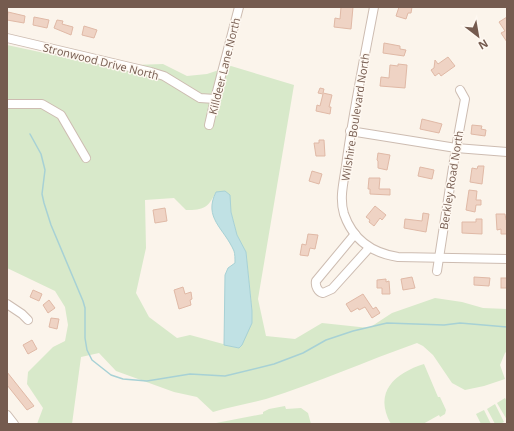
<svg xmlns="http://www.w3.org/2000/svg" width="514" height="431" viewBox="0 0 514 431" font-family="'Open Sans',sans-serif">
	<rect width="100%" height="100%" fill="#fbf4eb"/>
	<!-- green -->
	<g fill="#d8e9ca" fill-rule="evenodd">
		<path d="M7 45 105 66 163 64 187 76 207 74 231 66 294 85 258 299 266 336 295 339 322 323 369 328 392 313 435 298 462 302 483 308 507 309V351L505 353 500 365 505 379 484 386 465 390 452 383 433 355 423 346 417 343C366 361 317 383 266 399 248 404 230 407 213 412L197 397 174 392 116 371 99 353 81 357 72 424H37L43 408 27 384 28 372 53 347 65 341 68 325 65 307 55 291 7 268ZM216 192 230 204 231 212 237 235 246 252 252 311V323L238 348 190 335 177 338 149 317 136 293 146 248 145 200 174 198 186 210C204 210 208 208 216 192Z"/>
		<path d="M424 364 438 397H440L446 410 445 414 440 417 439 415 423 424H391C373 392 395 373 424 364Z"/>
		<path d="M505 398 507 402V420L497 403Z"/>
		<path d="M495 404 504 422 500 424H495L487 409Z"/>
		<path d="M285 406 286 409 301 408 308 413 311 424H216V423L263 414V412L269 409Z"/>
		<path d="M484 410 491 424H481L476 414Z"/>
	</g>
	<!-- water -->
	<path fill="#c0e1e4" stroke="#a7d1d5" d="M225 191 230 195 231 212 237 235 246 252 252 311V323L242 345 239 348 224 345 225 275 228 268 235 263C235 259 235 254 234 251 224 228 203 218 216 192Z"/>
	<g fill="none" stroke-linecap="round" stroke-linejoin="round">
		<!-- stream -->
		<path stroke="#a7d1d5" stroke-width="1.5" d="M30 134 41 154 45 170 42 194 44 203 51 225 83 301 85 308V338L87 350 92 360 111 375 123 379 147 381 190 374 225 376 274 364 303 353 326 340 353 331 387 323 444 325 460 323 507 327"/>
	</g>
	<!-- building -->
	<g fill="#efd3c4" stroke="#e0b9a6">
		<path d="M341 7H353L351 29 334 27 335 18 340 19Z"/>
		<path d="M399 7H412L411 13H408L406 19 396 16Z"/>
		<path d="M8 12 25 16 24 23 7 20Z"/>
		<path d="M34 17 49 20 47 28 33 25Z"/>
		<path d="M507 17V42L501 33 505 31 499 22Z"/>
		<path d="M57 20 63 21 62 24 73 27 71 35 54 28Z"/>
		<path d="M84 26 97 30 94 38 82 35Z"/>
		<path d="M384 43 400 46V49L406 50 404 56 383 53Z"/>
		<path d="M448 57 455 66 441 76 439 73 435 76 431 70 434 68 435 60 438 64Z"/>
		<path d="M398 64 407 65 405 88 380 86 381 77 389 78 390 65 398 66Z"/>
		<path d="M320 88 324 89 323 93 332 95 329 107H331L330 114 316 111 317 105 320 106 323 94 318 93Z"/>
		<path d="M422 119 442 124 439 133 420 129Z"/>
		<path d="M472 125 482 126 481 129 486 130 485 136 471 134Z"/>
		<path d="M319 140H324L325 156H316L314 143H319Z"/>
		<path d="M378 153 390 155 387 170 378 168V161L377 160Z"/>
		<path d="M478 166H484L482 184 470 182 472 168 477 169Z"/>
		<path d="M420 167 434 170 432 179 418 176Z"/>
		<path d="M312 171 322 174 319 184 309 181Z"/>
		<path d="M369 178H380L379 189H390V195L370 194V189H368Z"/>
		<path d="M469 190 477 191 476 200H481V205H476L475 212 466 210Z"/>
		<path d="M375 206 386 215 382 220 380 218 374 226 369 222 370 220 366 217Z"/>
		<path d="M165 208 167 221 155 223 153 210Z"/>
		<path d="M423 213 429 214 426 232 404 228 405 219 422 221Z"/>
		<path d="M496 214H505L506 220H507V234H501V229L497 230Z"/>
		<path d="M476 219H482V234L462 233V222H476Z"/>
		<path d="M308 234 318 235 315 249 310 248 308 256 300 255 302 244 306 245Z"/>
		<path d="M412 277 415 288 403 290 401 279Z"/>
		<path d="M474 277 490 278 489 286 474 285Z"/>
		<rect x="501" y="278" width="6" height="10"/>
		<path d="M386 279V282L389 281 390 294H382V288H377V280Z"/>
		<path d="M183 287 185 294 191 292 192 299 190 300 191 305 179 309 174 290Z"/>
		<path d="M33 290 42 294 39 301 30 297Z"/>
		<path d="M363 294 373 309 376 307 380 313 372 318 365 307 359 310 358 308 351 312 346 304Z"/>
		<path d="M49 300 55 308 48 313 43 305Z"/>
		<path d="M51 318 59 319 57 329 49 327Z"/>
		<path d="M32 340 37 349 28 354 23 345Z"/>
		<path d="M7 372 34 406 27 410 7 385Z"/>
	</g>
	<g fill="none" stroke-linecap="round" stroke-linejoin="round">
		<!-- minor casing -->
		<g stroke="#cdbcb1" stroke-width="10">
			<g id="minor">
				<path d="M374 7C364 60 353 112 346 166 344 181 339 198 344 214 353 240 372 253 398 257L507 259"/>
				<path d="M7 38 151 72 164 76 200 98 215 99"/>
				<path d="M7 104H42L61 115 86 158"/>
				<path d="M209 125 215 99 239 7"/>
				<path d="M350 131 456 148 507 152"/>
				<path d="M355 234 316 281C315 286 318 292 323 293L332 289 369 248"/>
				<path d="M437 271 456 148 465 99 460 90"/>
				<path d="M7 304 22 314 28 320"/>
				<path d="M7 415 14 424"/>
			</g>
		</g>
		<!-- minor -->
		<use href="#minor" stroke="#fff" stroke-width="8"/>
	</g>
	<g text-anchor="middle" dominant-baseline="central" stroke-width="3" stroke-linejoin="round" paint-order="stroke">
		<!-- street labels -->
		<g font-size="11" fill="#755b4f" stroke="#fef8f1">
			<text transform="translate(101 61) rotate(14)">Stronwood Drive North</text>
			<text transform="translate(224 66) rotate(-76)">Killdeer Lane North</text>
			<text transform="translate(355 117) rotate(-81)">Wilshire Boulevard North</text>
			<text transform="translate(451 180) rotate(-81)">Berkley Road North</text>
		</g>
	</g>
	<!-- border -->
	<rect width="514" height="431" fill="none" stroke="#755b4f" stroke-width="16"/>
	<!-- north arrow -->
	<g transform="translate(478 36) rotate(149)" stroke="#fef8f1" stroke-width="3" paint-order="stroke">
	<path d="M0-3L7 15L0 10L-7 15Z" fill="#755b4f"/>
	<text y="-6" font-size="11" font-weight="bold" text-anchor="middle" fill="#755b4f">N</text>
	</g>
</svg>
